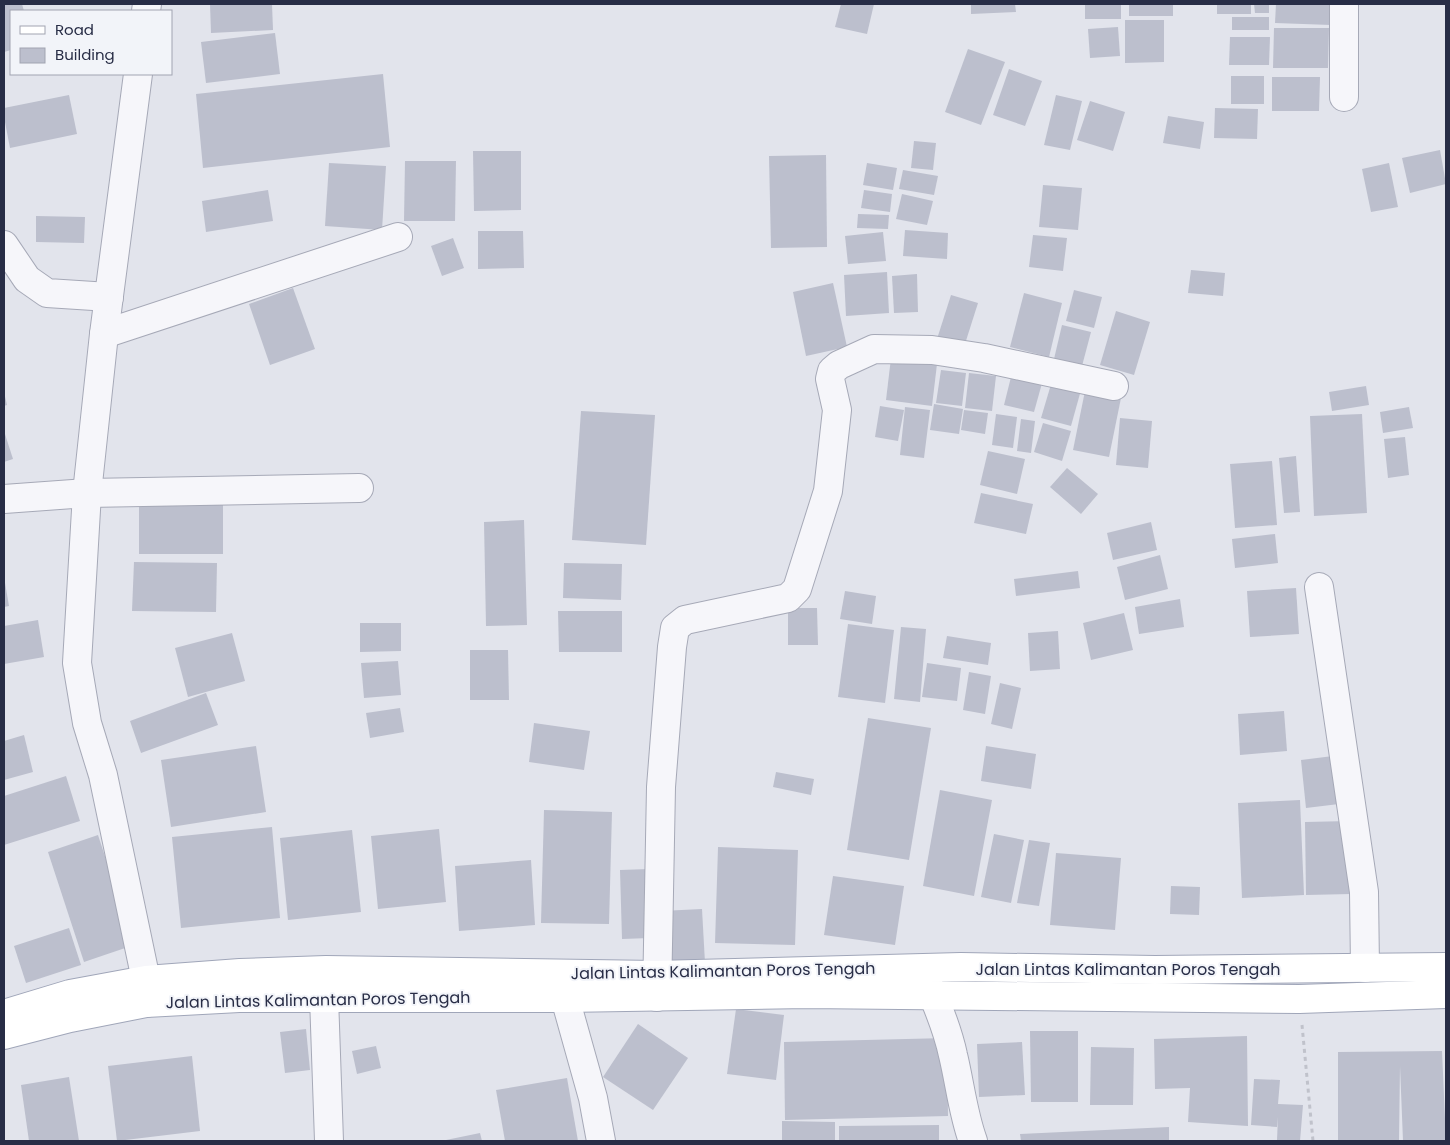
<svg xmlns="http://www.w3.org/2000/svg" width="1450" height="1145" viewBox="0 0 1450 1145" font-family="Poppins,sans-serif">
	<rect width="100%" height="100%" fill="#e2e4ec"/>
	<!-- building -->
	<g fill="#bcbfcd">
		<path d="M4 4H22L24 11H11V50L4 52Z"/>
		<path d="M210 4H272L273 30 211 33Z"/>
		<path d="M841 4H874L867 34 835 27Z"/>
		<path d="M971 4H1015L1016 12 971 14Z"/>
		<rect x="1085" y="4" width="36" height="15"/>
		<rect x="1129" y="4" width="44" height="12"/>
		<rect x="1217" y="4" width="34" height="10"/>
		<path d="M1254 4H1269V13H1255Z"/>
		<path d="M1276 4H1332L1331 25 1275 23Z"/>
		<rect x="1232" y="17" width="37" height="13"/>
		<path d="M1125 20H1164V62L1125 63Z"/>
		<path d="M1118 27 1120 56 1090 58 1088 29Z"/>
		<path d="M1274 28H1329L1328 68H1273Z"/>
		<path d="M275 33 280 74 206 83 201 42Z"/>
		<path d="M1230 37H1270L1269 65H1229Z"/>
		<path d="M968 49 1005 62 981 125 945 112Z"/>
		<path d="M1009 69 1042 81 1025 126 993 115Z"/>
		<path d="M383 74 390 147 203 168 196 94Z"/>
		<rect x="1231" y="76" width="33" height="28"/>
		<path d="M1272 77H1320L1319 111H1272Z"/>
		<path d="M69 95 77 134 10 148 4 117V108Z"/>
		<path d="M1056 95 1082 101 1070 150 1044 145Z"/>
		<path d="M1090 101 1125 112 1113 151 1077 140Z"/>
		<path d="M1215 108 1258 109 1257 139 1214 138Z"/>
		<path d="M1168 116 1204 122 1200 149 1163 143Z"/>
		<path d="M914 141 936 143 933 170 911 168Z"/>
		<path d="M1440 150 1446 184 1410 193 1402 158Z"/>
		<path d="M473 151H521V210L474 211Z"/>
		<path d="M826 155 827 247 771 248 769 156Z"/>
		<path d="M405 161H456L455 221H404Z"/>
		<path d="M329 163 386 166 382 230 325 226Z"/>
		<path d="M867 163 897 168 893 190 863 185Z"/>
		<path d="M1389 163 1398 207 1371 212 1362 169Z"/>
		<path d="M903 170 938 176 934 195 899 189Z"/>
		<path d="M1043 185 1082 188 1078 230 1039 227Z"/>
		<path d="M268 190 273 221 206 232 202 201Z"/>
		<path d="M864 190 892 194 890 212 861 208Z"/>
		<path d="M902 194 933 201 927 225 896 219Z"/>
		<path d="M858 214 889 215 888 229 857 228Z"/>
		<path d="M36 216 85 217 84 243 36 242Z"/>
		<path d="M905 230 948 233 947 259 903 256Z"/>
		<path d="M478 231H523L524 268 478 269Z"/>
		<path d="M883 232 886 261 848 264 845 236Z"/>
		<path d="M1033 235 1067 238 1063 271 1029 267Z"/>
		<path d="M453 238 464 268 442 276 431 246Z"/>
		<path d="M1191 270 1225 273 1223 296 1188 293Z"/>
		<path d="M887 272 889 313 846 316 844 275Z"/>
		<path d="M917 274 918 312 894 313 892 276Z"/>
		<path d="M833 283 847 347 806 356 793 292Z"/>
		<path d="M293 288 315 349 270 365 249 304Z"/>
		<path d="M1074 290 1102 297 1094 328 1066 321Z"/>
		<path d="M1024 293 1062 303 1049 357 1010 347Z"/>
		<path d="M951 295 978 303 964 347 937 339Z"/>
		<path d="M1116 311 1150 322 1134 375 1100 365Z"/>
		<path d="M1062 325 1091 332 1082 366 1054 359Z"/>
		<path d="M891 358 937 364 932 406 886 400Z"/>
		<path d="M1013 369 1044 376 1034 412 1004 405Z"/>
		<path d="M941 370 966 373 962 406 936 403Z"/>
		<path d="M969 373 996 376 992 411 965 408Z"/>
		<path d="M1052 381 1081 390 1071 426 1041 418Z"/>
		<path d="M1086 386 1122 393 1109 457 1073 450Z"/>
		<path d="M1366 386 1369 405 1332 411 1329 392Z"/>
		<path d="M4 392 7 405 4 406Z"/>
		<path d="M934 404 963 409 959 434 930 430Z"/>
		<path d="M880 406 904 410 898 441 875 437Z"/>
		<path d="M905 407 930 410 924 458 900 455Z"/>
		<path d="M1409 407 1413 428 1383 433 1380 412Z"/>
		<path d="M964 410 988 413 985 434 961 430Z"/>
		<path d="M581 411 655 415 646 545 572 540Z"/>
		<path d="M996 414 1017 417 1013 448 992 445Z"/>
		<path d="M1362 414 1367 513 1314 516 1310 416Z"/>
		<path d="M1120 418 1152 421 1148 468 1116 465Z"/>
		<path d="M1021 419 1035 421 1031 453 1017 451Z"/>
		<path d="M1043 423 1071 431 1062 461 1034 452Z"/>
		<path d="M4 431 13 459 4 462Z"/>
		<path d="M1405 437 1409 475 1388 478 1384 439Z"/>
		<path d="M988 451 1025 459 1017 494 980 485Z"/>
		<path d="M1296 456 1300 512 1284 513 1279 458Z"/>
		<path d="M1272 461 1277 525 1235 528 1230 464Z"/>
		<path d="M1067 468 1098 494 1081 514 1050 487Z"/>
		<path d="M981 493 1033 504 1026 534 974 523Z"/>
		<path d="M139 504 223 505V554H139Z"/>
		<path d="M524 520 527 625 486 626 484 522Z"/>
		<path d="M1151 522 1157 550 1113 560 1107 533Z"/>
		<path d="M1275 534 1278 563 1235 568 1232 539Z"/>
		<path d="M1160 555 1168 589 1125 600 1117 567Z"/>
		<path d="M134 562 217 563 216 612 132 611Z"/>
		<path d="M564 563 622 564 621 600 563 598Z"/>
		<path d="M1078 571 1080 588 1016 596 1014 579Z"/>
		<path d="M4 577 9 606 4 607Z"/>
		<path d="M1296 588 1299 634 1250 637 1247 591Z"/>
		<path d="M845 591 876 596 872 624 840 619Z"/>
		<path d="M1180 599 1184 627 1139 634 1135 607Z"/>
		<path d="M788 608H817L818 645H788Z"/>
		<path d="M558 611H622V652H559Z"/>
		<path d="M1124 613 1133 650 1091 660 1083 623Z"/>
		<path d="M38 620 44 657 4 664V626Z"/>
		<path d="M360 623H401V651L360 652Z"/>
		<path d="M848 624 894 630 885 703 838 697Z"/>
		<path d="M901 627 926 629 920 702 894 699Z"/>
		<path d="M1058 631 1060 669 1030 671 1028 633Z"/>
		<path d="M232 633 245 681 188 697 175 648Z"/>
		<path d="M947 636 991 643 988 665 943 658Z"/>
		<path d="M470 650H508L509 700H470Z"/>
		<path d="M398 661 401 695 364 698 361 663Z"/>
		<path d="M927 663 961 668 957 701 922 697Z"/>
		<path d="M969 672 991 676 985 714 963 710Z"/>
		<path d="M1000 683 1021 688 1012 729 991 724Z"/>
		<path d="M206 693 218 725 141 753 130 721Z"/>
		<path d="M400 708 404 732 370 738 366 713Z"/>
		<path d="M1284 711 1287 751 1240 755 1238 714Z"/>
		<path d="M868 718 931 728 909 860 847 850Z"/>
		<path d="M534 723 590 731 584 770 529 762Z"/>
		<path d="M24 735 33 772 4 780V741Z"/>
		<path d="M256 746 266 812 171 827 161 760Z"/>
		<path d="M986 746 1036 754 1031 789 981 781Z"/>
		<path d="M1333 756 1339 804 1306 808 1301 760Z"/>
		<path d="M776 772 814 779 811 795 773 787Z"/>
		<path d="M66 776 80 821 4 845V796Z"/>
		<path d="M940 790 992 800 974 896 923 886Z"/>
		<path d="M1300 800 1304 895 1242 898 1238 803Z"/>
		<path d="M544 810 612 812 609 924 541 923Z"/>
		<path d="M1350 821 1351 894 1306 895 1305 822Z"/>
		<path d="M272 827 280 918 181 928 172 837Z"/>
		<path d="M439 829 446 902 378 909 371 836Z"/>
		<path d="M352 830 361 912 288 920 280 838Z"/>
		<path d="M994 834 1024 840 1011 903 981 897Z"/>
		<path d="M98 835 134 945 84 962 48 852Z"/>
		<path d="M1029 840 1050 843 1039 906 1017 903Z"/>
		<path d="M718 847 798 850 795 945 715 943Z"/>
		<path d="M1056 853 1121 858 1115 930 1050 925Z"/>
		<path d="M531 860 535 925 459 931 455 866Z"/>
		<path d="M649 869 650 938 622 939 620 870Z"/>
		<path d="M833 876 904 886 895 945 824 935Z"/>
		<path d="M1171 886 1200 887 1199 915 1170 914Z"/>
		<path d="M702 909 705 963 664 965 661 911Z"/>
		<path d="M69 928 81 965 26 983 14 946Z"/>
		<path d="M736 1009 784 1015 776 1080 727 1074Z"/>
		<path d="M638 1024 688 1058 653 1110 603 1077Z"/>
		<path d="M306 1029 310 1070 285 1073 280 1032Z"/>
		<path d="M1030 1031H1078V1102H1031Z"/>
		<path d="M1247 1036 1248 1126 1188 1122 1190 1088 1155 1089 1154 1039Z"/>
		<path d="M947 1038 948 1116 785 1120 784 1042Z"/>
		<path d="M1022 1042 1025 1095 979 1097 977 1044Z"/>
		<path d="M376 1046 381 1068 357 1074 352 1051Z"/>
		<path d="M1091 1047 1134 1048 1133 1105H1090Z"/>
		<path d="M1442 1051 1446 1141H1403L1400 1066 1399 1141H1338V1052Z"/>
		<path d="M192 1056 200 1131 117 1141 108 1066Z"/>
		<path d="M69 1077 79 1141H29L21 1085Z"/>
		<path d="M567 1078 578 1141H505L496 1090Z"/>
		<path d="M1254 1079 1280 1080 1278 1104 1303 1105 1300 1141 1277 1140 1278 1117 1277 1127 1251 1125Z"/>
		<path d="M782 1121 835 1122V1141H782Z"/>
		<path d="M939 1125V1141H839V1126Z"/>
		<path d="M1169 1127V1141H1021L1020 1134Z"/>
		<path d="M480 1133 482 1141H446V1140Z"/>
	</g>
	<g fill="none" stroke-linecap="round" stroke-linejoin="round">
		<!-- minor casing -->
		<g stroke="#a6a9b7" stroke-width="30">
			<g id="minor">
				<path d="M1344 4V97"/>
				<path d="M146 11 147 4"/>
				<path d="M138 74 104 334 87 493 77 663 87 723 103 775 146 980V1003"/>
				<path d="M4 245 27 279 47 293 109 297"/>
				<path d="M104 334 398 237"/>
				<path d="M4 499 87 493 359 488"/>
				<path d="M1319 587 1364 892 1365 968"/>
				<path d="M924 975C936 1001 947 1027 953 1055 960 1084 963 1114 973 1141"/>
				<path d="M324 997 329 1141"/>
				<path d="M657 997 661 787 672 647 675 628 685 620 788 598 797 589 828 491 837 410 830 379 832 371 839 365 874 349 932 350 984 358 1114 386"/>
				<path d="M565 998 593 1098 601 1141"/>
			</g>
		</g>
		<!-- major casing -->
		<g stroke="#a0a6b9" stroke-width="30">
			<g id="major">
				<path d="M4 1014 70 994 146 980 240 973 326 970 656 975 961 967 1155 970 1446 967"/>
				<path d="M4 1035 70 1018 146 1003 239 998H565L807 994 1299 999 1446 994"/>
			</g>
		</g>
		<!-- path -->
		<path stroke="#c0c2cb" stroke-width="3" stroke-dasharray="4 4" stroke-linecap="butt" d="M1302 1025 1313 1141"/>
		<!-- minor -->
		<use href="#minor" stroke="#f6f6fa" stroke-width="28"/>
		<!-- major -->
		<use href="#major" stroke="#fff" stroke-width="28"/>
	</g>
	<g text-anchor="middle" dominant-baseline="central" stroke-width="4" stroke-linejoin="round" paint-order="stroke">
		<!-- street labels -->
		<g font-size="16" fill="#282d46" stroke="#f2f4f9">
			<text x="1128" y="969">Jalan Lintas Kalimantan Poros Tengah</text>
			<text transform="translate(723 971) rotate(-1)">Jalan Lintas Kalimantan Poros Tengah</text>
			<text transform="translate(318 1000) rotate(-1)">Jalan Lintas Kalimantan Poros Tengah</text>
		</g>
	</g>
	<!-- border -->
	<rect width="1450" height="1145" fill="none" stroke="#282d46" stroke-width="10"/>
	<!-- legend -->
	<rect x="10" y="10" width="162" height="65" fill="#f2f4f9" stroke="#a1a4b1"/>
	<rect x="20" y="26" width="25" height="8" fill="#ffffff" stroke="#a1a4b1"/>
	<text x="55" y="35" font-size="15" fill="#282d46">Road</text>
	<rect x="20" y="48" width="25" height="15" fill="#bcbfcd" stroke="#a1a4b1"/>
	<text x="55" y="60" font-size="15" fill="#282d46">Building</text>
</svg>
